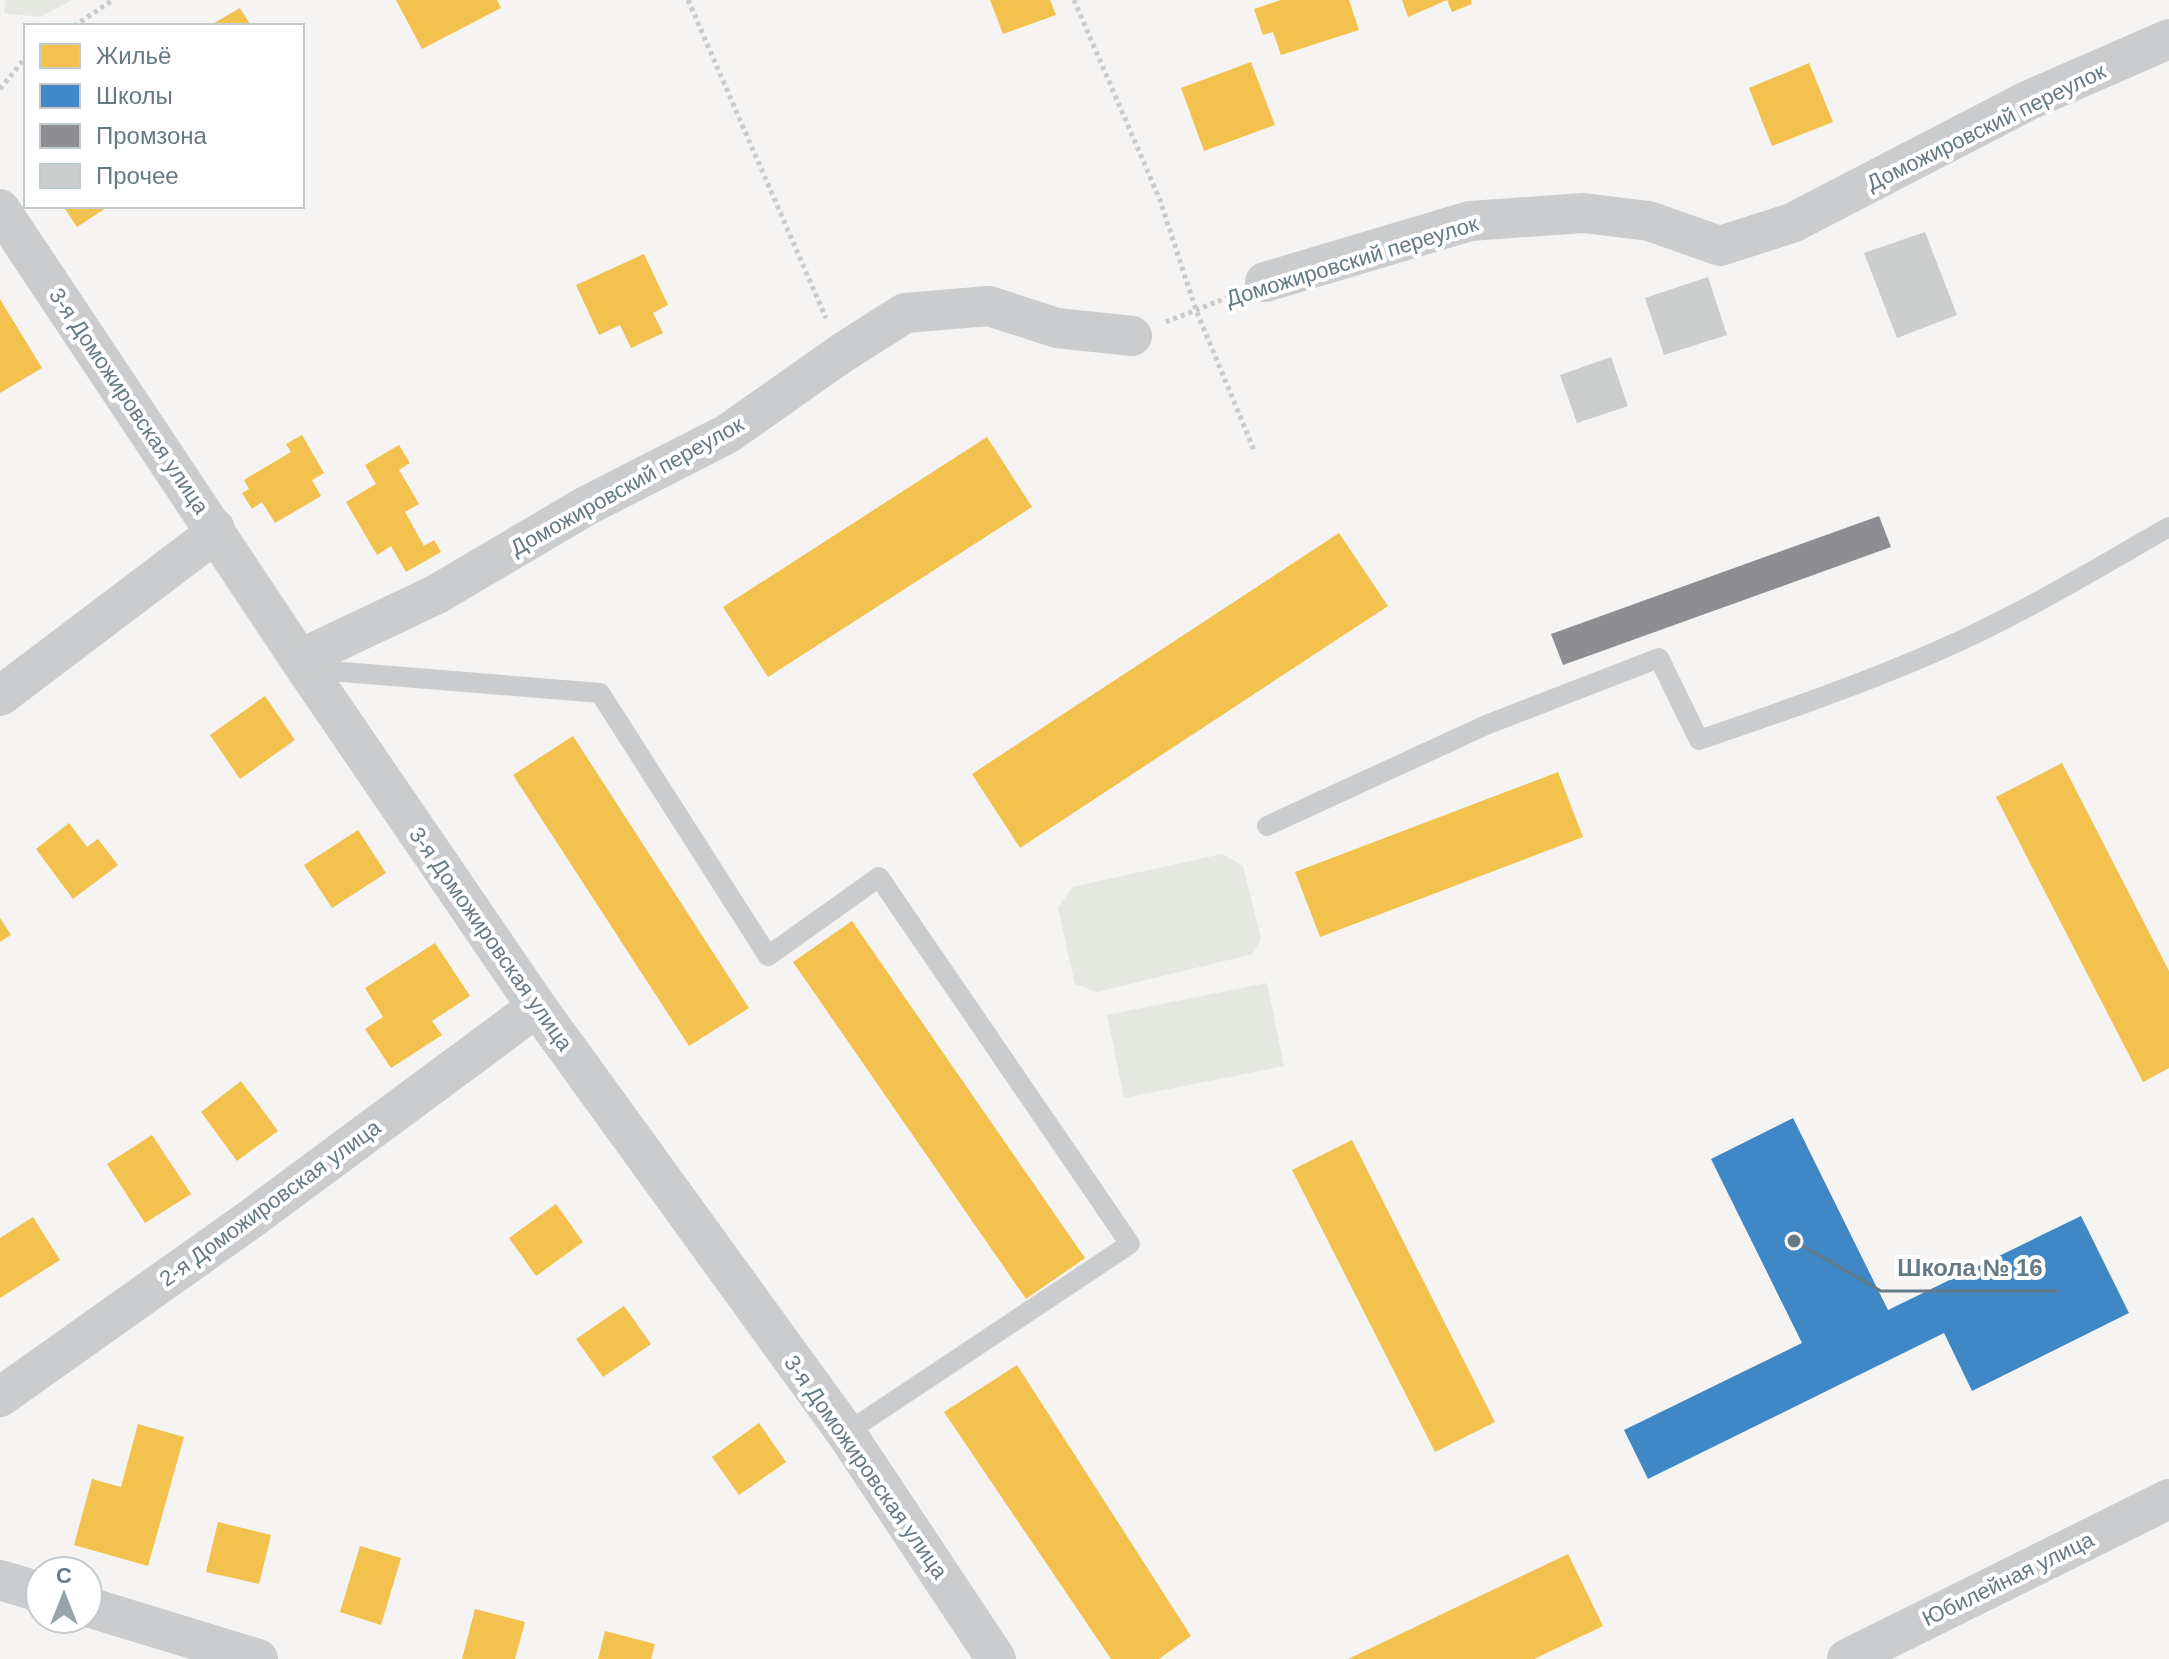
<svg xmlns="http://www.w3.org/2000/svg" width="2169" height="1659" viewBox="0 0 2169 1659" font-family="Arial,sans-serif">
	<rect width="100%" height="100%" fill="#f5f4f3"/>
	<!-- green -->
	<g fill="#e5e7e1">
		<path d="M6 0H72L40 17 4 13Z"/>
		<path d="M1222 854 1243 866 1261 938 1253 954 1097 992 1075 984 1058 908 1072 887Z"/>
		<path d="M1267 983 1284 1066 1124 1098 1107 1015Z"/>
	</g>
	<!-- homes -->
	<g fill="#f2c14e">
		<path d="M396 0H497L501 8 422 49Z"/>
		<path d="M990 0H1050L1056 15 1003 34Z"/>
		<path d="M1281 0H1349L1359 30 1281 55 1273 32 1263 35 1254 9Z"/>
		<path d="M1402 0H1471L1472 4 1452 12 1447 0 1408 17Z"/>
		<path d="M240 8 251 26H209Z"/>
		<path d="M1251 62 1275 125 1204 151 1181 88Z"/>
		<path d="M1809 63 1833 122 1772 146 1749 88Z"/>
		<path d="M63 206H109L77 227Z"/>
		<path d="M644 254 668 305 653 313 663 333 631 348 620 325 599 335 576 285Z"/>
		<path d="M0 299 42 368 0 393Z"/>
		<path d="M302 435 324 473 312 480 321 496 275 523 262 502 252 509 242 493 249 489 244 480 291 452 286 444Z"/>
		<path d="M987 437 1032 507 768 677 723 607Z"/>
		<path d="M399 445 410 463 399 470 419 504 405 512 424 546 434 540 441 552 406 572 391 546 377 555 346 502 376 484 365 465Z"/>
		<path d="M1339 533 1388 606 1020 848 972 774Z"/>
		<path d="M265 696 295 740 240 779 210 735Z"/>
		<path d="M573 736 749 1008 689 1046 513 775Z"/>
		<path d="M2062 763 2169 971V1068L2143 1082 1996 797Z"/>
		<path d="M1558 772 1583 837 1320 937 1295 872Z"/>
		<path d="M69 823 87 847 98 839 118 865 73 899 36 849Z"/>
		<path d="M358 830 386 873 332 908 304 865Z"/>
		<path d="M0 918 11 935 0 942Z"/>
		<path d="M852 921 1085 1258 1026 1299 793 962Z"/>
		<path d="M435 943 470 996 432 1021 442 1035 391 1068 365 1029 383 1017 365 988Z"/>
		<path d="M241 1081 278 1131 237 1161 201 1112Z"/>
		<path d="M152 1135 191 1194 145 1223 107 1164Z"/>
		<path d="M1352 1140 1495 1422 1435 1452 1292 1170Z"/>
		<path d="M556 1204 583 1242 536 1276 509 1238Z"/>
		<path d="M33 1217 60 1260 0 1298V1238Z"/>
		<path d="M624 1306 651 1344 603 1377 576 1339Z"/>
		<path d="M1017 1365 1191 1636 1159 1659H1111L944 1412Z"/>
		<path d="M759 1423 786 1462 739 1495 712 1457Z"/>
		<path d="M138 1424 184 1437 148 1566 74 1545 92 1479 121 1487Z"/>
		<path d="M218 1522 271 1535 259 1584 206 1572Z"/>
		<path d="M360 1546 401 1558 381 1625 340 1612Z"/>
		<path d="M1568 1554 1603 1626 1534 1659H1348Z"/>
		<path d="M475 1609 525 1622 515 1659H462Z"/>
		<path d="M605 1631 655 1644 651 1659H598Z"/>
	</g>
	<!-- schools -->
	<path fill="#3f88c5" d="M1793 1118 1888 1310 2081 1216 2129 1313 1972 1391 1944 1333 1648 1479 1624 1430 1802 1343 1711 1159Z"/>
	<!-- industry -->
	<path fill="#8d8d92" d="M1879 516 1891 547 1563 665 1551 634Z"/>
	<!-- building -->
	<g fill="#cccece">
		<path d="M1925 232 1957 315 1897 338 1864 253Z"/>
		<path d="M1708 277 1727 335 1664 355 1645 298Z"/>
		<path d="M1611 357 1628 406 1577 423 1560 375Z"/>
	</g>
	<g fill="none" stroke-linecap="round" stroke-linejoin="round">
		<!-- path -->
		<g stroke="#c9caca" stroke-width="5" stroke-dasharray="4 4" stroke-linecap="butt">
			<path d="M688 0 826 318"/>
			<path d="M1074 0 1160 200 1196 310 1254 450"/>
			<path d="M74 26 113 0"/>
			<path d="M0 89 26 57"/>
			<path d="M1166 322 1231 296"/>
		</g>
		<!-- service -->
		<g stroke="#cacccd" stroke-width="20">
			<path d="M306 669 600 693 768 956 879 877 1130 1244 846 1433"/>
			<path d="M1267 826 1486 725 1659 658 1699 740C1778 713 1857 686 1933 653 2015 618 2092 571 2169 527"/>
		</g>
		<!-- minor -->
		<g stroke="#cacccd" stroke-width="40">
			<path d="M0 209 306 669 537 1007 846 1433 996 1659"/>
			<path d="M1265 282 1470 221 1583 213 1649 221 1720 246 1792 223 2027 101 2169 39"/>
			<path d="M300 659 437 594 586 506 727 434 842 353 905 313 989 306 1057 328 1132 336"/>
			<path d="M0 696 209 538 215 529"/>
			<path d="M0 1397 248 1221 537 1007"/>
			<path d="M0 1580 40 1592"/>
			<path d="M88 1607 258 1659"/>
			<path d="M1847 1659 2169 1499"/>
		</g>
	</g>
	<g text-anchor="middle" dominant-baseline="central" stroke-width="8" stroke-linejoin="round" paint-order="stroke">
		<!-- street labels -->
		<g font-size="22" fill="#647a84" stroke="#fff">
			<text transform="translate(1986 127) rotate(-26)">Доможировский переулок</text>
			<text transform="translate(1352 261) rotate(-17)">Доможировский переулок</text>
			<text transform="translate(129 401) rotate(56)">3-я Доможировская улица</text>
			<text transform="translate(627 486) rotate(-29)">Доможировский переулок</text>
			<text transform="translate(491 939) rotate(55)">3-я Доможировская улица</text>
			<text transform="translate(270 1203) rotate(-36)">2-я Доможировская улица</text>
			<text transform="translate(866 1467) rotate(55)">3-я Доможировская улица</text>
			<text transform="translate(2008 1579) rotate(-26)">Юбилейная улица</text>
		</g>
	</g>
	<!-- callouts -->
	<path fill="none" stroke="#647a84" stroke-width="3" d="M1794 1241L1881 1291H2058"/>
	<circle fill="#647a84" stroke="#fff" stroke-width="3" cx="1794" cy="1241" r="8"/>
	<g font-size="24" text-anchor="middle" font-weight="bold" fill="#647a84" stroke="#fff" stroke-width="8" stroke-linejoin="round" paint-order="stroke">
		<text x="1970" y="1276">Школа № 16</text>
	</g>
	<!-- legend -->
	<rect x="24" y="24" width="280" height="184" fill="#ffffff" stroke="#c1cace" stroke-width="2"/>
	<rect x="40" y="44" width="40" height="24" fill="#f2c14e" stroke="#c1cace" stroke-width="2"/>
	<text x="96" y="64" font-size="24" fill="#647a84">Жильё</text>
	<rect x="40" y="84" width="40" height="24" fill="#3f88c5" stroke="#c1cace" stroke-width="2"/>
	<text x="96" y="104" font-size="24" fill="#647a84">Школы</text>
	<rect x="40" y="124" width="40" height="24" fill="#8d8d92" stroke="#c1cace" stroke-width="2"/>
	<text x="96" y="144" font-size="24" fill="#647a84">Промзона</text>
	<rect x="40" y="164" width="40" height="24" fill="#cccece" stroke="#c1cace" stroke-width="2"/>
	<text x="96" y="184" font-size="24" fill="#647a84">Прочее</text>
	<!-- north arrow -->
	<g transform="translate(64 1595)"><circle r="38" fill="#ffffff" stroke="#c1cace" stroke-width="2"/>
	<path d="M0-6L14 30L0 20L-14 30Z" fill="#97a5ab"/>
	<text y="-12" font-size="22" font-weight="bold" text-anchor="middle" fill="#647a84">С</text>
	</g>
</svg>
